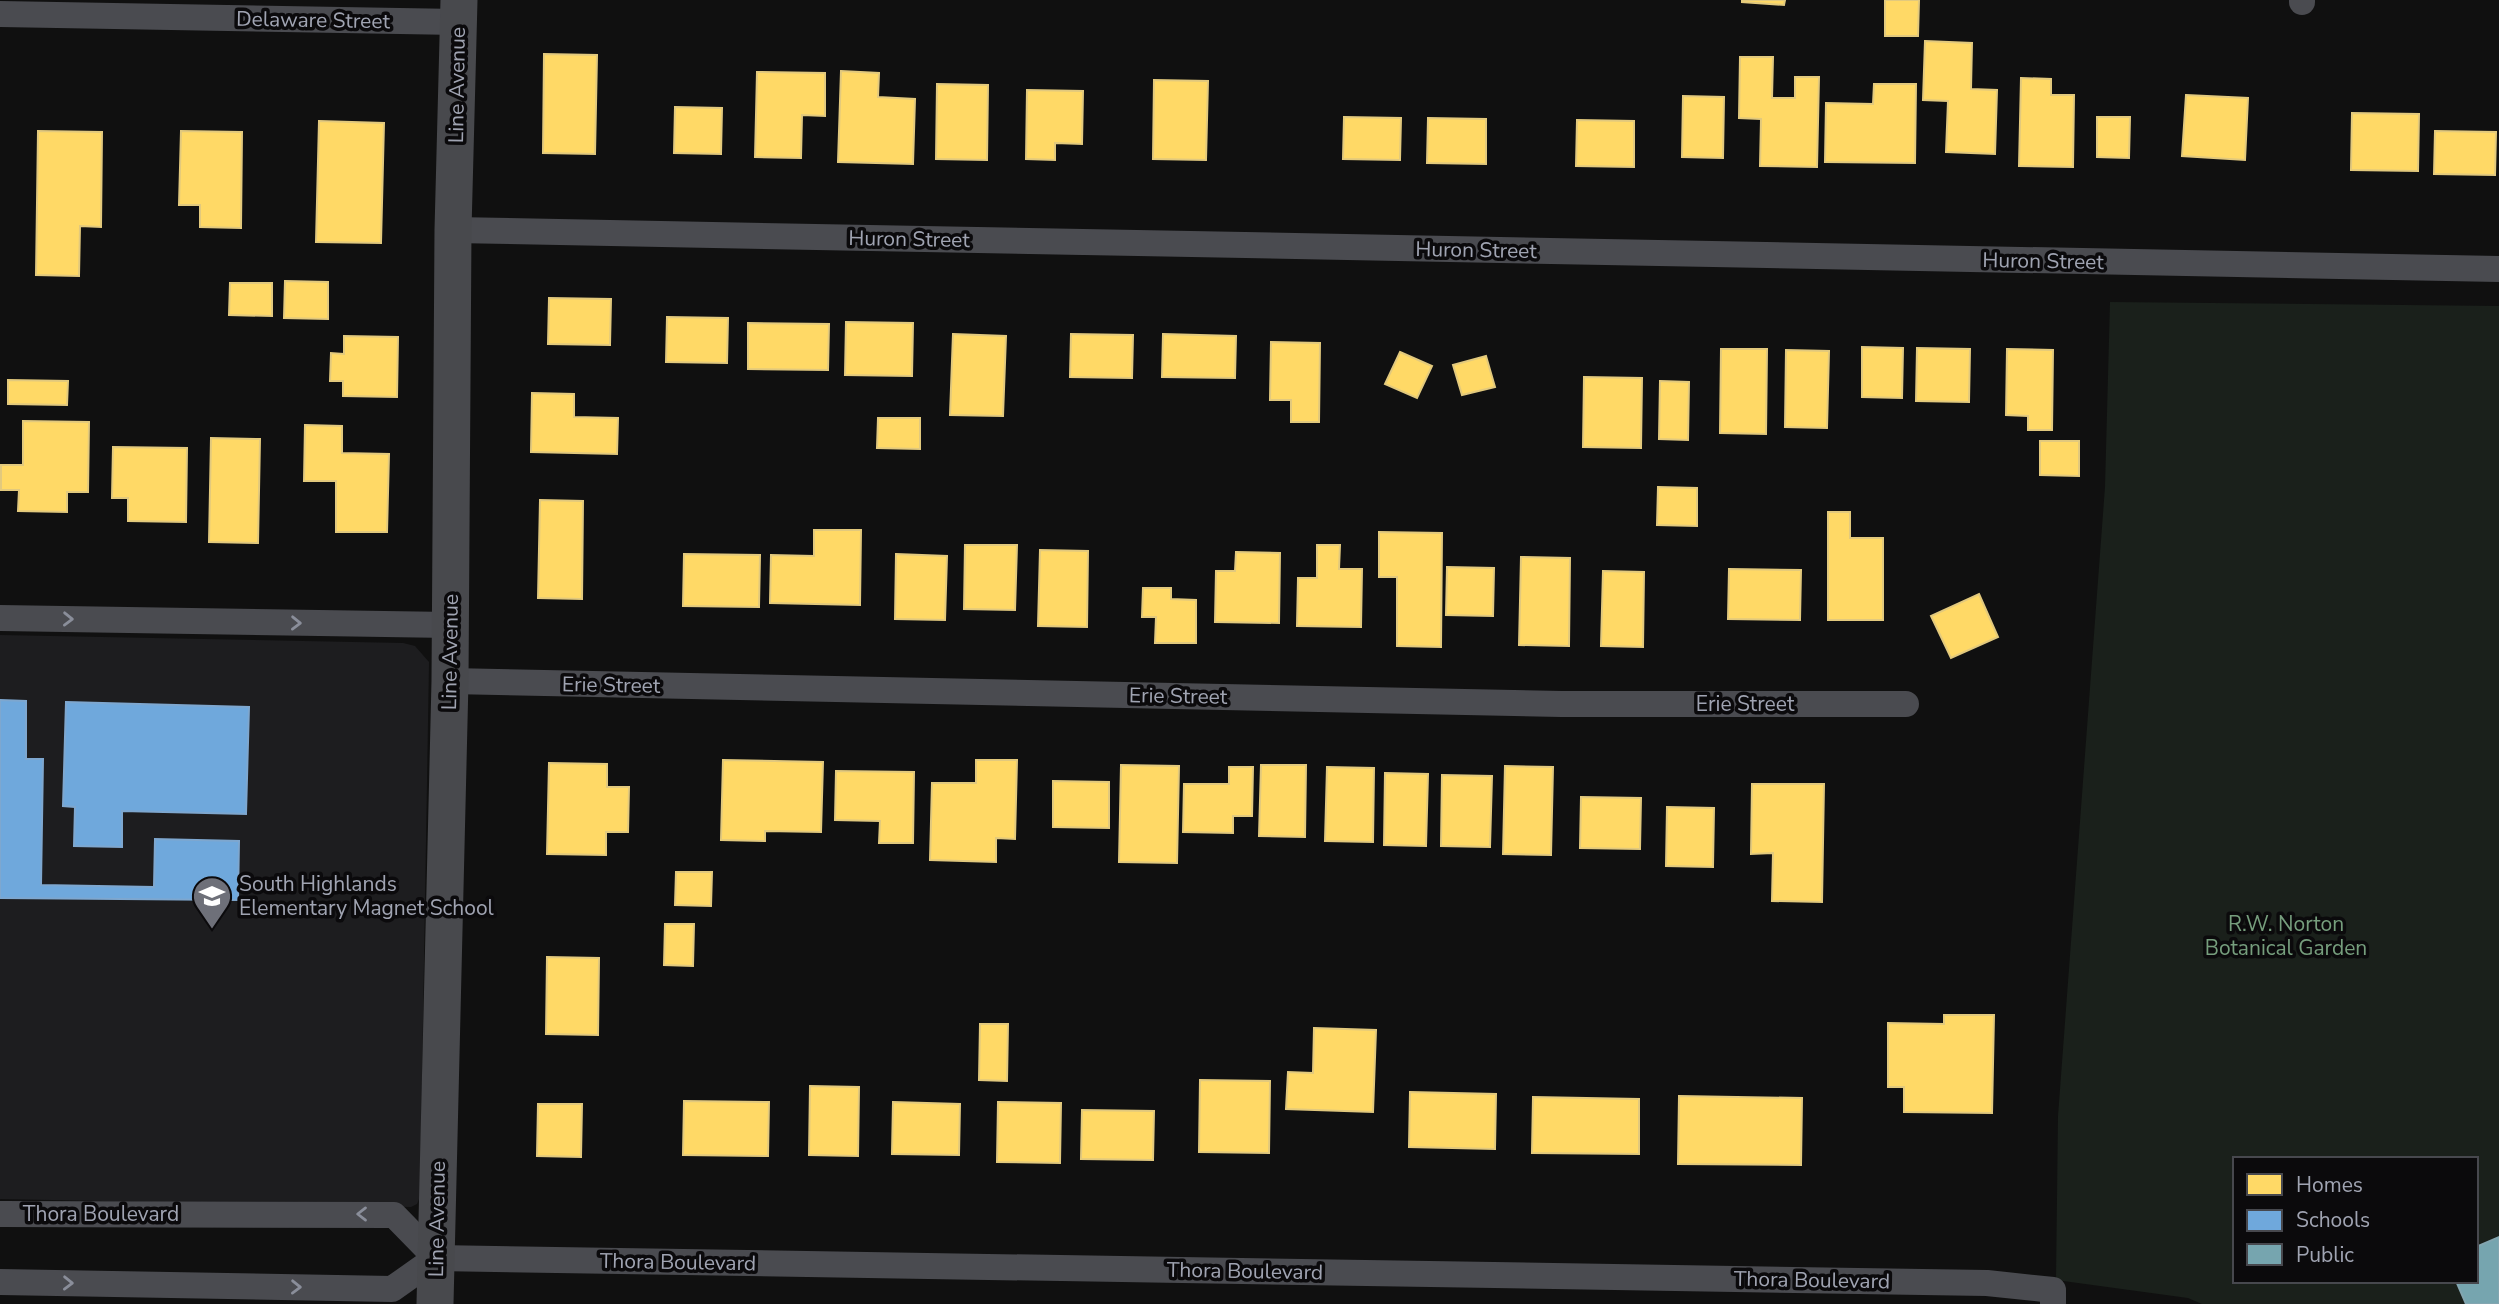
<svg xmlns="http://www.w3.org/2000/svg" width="2499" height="1304" viewBox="0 0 2499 1304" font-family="'Nunito Sans',sans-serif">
	<rect width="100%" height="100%" fill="#101010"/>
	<!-- built -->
	<path fill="#1d1d1f" d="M0 635 403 643 415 646 429 662 420 1197 417 1204 411 1207 0 1199Z"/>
	<!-- garden -->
	<path fill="#1a201b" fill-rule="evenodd" d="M2110 302 2499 306V1304H2202L2188 1298 2056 1280 2058 1116 2105 487ZM2235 1159H2476V1281H2235Z"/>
	<!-- homes -->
	<g fill="#ffd966" stroke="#e2c97d" stroke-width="2">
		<path d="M1742 0H1785L1784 5 1742 2Z"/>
		<path d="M1885 0H1919L1918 36H1885Z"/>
		<path d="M1925 41 1972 43 1971 89 1997 90 1995 154 1946 152 1948 101 1923 100Z"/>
		<path d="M544 54 597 55 595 154 543 153Z"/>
		<path d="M1740 57H1773L1772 98H1795V77H1819L1817 167 1760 166 1761 119 1739 118Z"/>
		<path d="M841 71 879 73 878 97 915 99 913 164 838 162Z"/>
		<path d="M757 72 825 73V116L802 115 801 158 755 157Z"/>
		<path d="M2021 78 2051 79V95H2074L2073 167 2019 166Z"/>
		<path d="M1154 80 1208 81 1206 160 1153 159Z"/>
		<path d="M937 84 988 85 987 160 936 159Z"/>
		<path d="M1874 84H1916L1915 163 1825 162 1826 103 1873 104Z"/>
		<path d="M1027 90 1083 91 1082 144 1055 143V160L1026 159Z"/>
		<path d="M2186 95 2248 98 2245 160 2182 156Z"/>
		<path d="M1683 96 1724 97 1723 158 1682 157Z"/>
		<path d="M675 107 722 108 721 154 674 153Z"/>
		<path d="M2352 113 2419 114 2418 171 2351 170Z"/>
		<path d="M1344 117 1401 118 1400 160 1343 159Z"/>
		<path d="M2097 117H2130L2129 158 2097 157Z"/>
		<path d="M1428 118 1486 119V164L1427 163Z"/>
		<path d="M1577 120 1634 121V167L1576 166Z"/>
		<path d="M319 121 384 123 381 243 316 242Z"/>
		<path d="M38 131 102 132 101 227 80 226 79 276 36 275Z"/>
		<path d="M181 131 242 132 241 228 200 227V205H179Z"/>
		<path d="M2435 131 2496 132 2495 175 2434 174Z"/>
		<path d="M285 281 328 282V319L284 318Z"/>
		<path d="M230 283H272V316L229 315Z"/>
		<path d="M549 298 611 299 610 345 548 344Z"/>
		<path d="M667 317 728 318 727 363 666 362Z"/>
		<path d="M846 322 913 323 912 376 845 375Z"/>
		<path d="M748 323 829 324 828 370 748 369Z"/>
		<path d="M953 334 1006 336 1003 416 950 415Z"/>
		<path d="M1071 334 1133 335 1132 378 1070 377Z"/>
		<path d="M1163 334 1236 336 1235 378 1162 377Z"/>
		<path d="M344 336 398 337 397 397 343 396V381H330L331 353 344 354Z"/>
		<path d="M1271 342 1320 343 1319 422H1291V400H1270Z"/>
		<path d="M1862 347 1903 348 1902 398 1862 397Z"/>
		<path d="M1917 348 1970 349 1969 402 1916 401Z"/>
		<path d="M1721 349H1767L1766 434 1720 433Z"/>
		<path d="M2007 349 2053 350 2052 430H2028V416L2006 415Z"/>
		<path d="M1786 350 1829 351 1827 428 1785 427Z"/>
		<path d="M1400 352 1432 366 1417 398 1385 384Z"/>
		<path d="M1486 356 1495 387 1462 395 1453 365Z"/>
		<path d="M1584 377 1642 378 1641 448 1583 447Z"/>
		<path d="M8 380 68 381 67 405 8 404Z"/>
		<path d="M1660 381 1689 382 1688 440 1659 439Z"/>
		<path d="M532 393 574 394V417L618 418 617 454 531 452Z"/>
		<path d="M878 418H920V449L877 448Z"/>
		<path d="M23 421 89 422 88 492H67V512L18 511 19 490H1V465H23Z"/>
		<path d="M305 425 342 426V453L389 454 387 532H336V481H304Z"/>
		<path d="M211 438 260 439 258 543 209 542Z"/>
		<path d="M2040 441H2079V476L2040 475Z"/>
		<path d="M113 447 187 448 186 522 128 521V498H112Z"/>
		<path d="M1658 487 1697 488V526L1657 525Z"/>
		<path d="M540 500 583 501 582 599 538 598Z"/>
		<path d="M1828 512H1850V538H1883V620H1828Z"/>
		<path d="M814 530H861L860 605 770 603 771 555 814 556Z"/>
		<path d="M1379 532 1442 533 1441 647 1397 646V577H1379Z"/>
		<path d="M965 545H1017L1015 610 964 609Z"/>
		<path d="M1317 545H1340L1339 569H1362L1361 627 1297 626 1298 578H1317Z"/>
		<path d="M1040 550 1088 551 1087 627 1038 626Z"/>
		<path d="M1236 552 1280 553 1279 623 1215 622 1216 571H1235Z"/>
		<path d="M684 554 760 555 759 607 683 606Z"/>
		<path d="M896 554 947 556 945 620 895 619Z"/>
		<path d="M1521 557 1570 558 1569 646 1519 645Z"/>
		<path d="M1447 567 1494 568 1493 616 1446 615Z"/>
		<path d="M1729 569 1801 570 1800 620 1728 619Z"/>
		<path d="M1603 571 1644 572 1643 647 1601 646Z"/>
		<path d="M1143 588H1171V599L1196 600V643H1155L1156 617H1142Z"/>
		<path d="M1979 594 1998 637 1951 658 1931 616Z"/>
		<path d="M723 760 823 762 821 832 765 831V841L721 840Z"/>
		<path d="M976 760H1017L1015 839 996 838V862L930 860 932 783H976Z"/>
		<path d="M549 763 607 764V787H629L628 832H606V855L547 854Z"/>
		<path d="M1121 765 1179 766 1177 863 1119 862Z"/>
		<path d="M1261 765H1306L1305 837 1259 836Z"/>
		<path d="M1505 766 1553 767 1551 855 1503 854Z"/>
		<path d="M1229 767H1253L1252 816H1233V833L1183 832 1184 784H1229Z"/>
		<path d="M1327 767 1374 768 1373 842 1325 841Z"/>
		<path d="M836 771 914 772 913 843H879L880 821 835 820Z"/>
		<path d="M1385 773 1428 774 1426 846 1384 845Z"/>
		<path d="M1442 775 1492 776 1490 847 1441 846Z"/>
		<path d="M1053 781 1109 782V828L1053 827Z"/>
		<path d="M1752 784H1824L1822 902 1772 901 1773 853 1751 854Z"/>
		<path d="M1581 797 1641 798 1640 849 1580 848Z"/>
		<path d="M1667 807 1714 808 1713 867 1666 866Z"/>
		<path d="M676 872H712L711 906 675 905Z"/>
		<path d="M665 924H694L693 966 664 965Z"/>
		<path d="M547 957 599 958 598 1035 546 1034Z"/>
		<path d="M1944 1015H1994L1992 1113 1904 1112V1087H1888V1023L1944 1024Z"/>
		<path d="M980 1024H1008L1007 1081 979 1080Z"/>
		<path d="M1314 1028 1376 1030 1373 1112 1286 1109 1288 1072 1313 1073Z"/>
		<path d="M1200 1080 1270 1081 1269 1153 1199 1152Z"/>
		<path d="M810 1086 859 1087 858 1156 809 1155Z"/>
		<path d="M1410 1092 1496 1094 1495 1149 1409 1147Z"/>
		<path d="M1679 1096 1802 1098 1801 1165 1678 1164Z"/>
		<path d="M1533 1097 1639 1099V1154L1532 1153Z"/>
		<path d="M684 1101 769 1102 768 1156 683 1155Z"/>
		<path d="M893 1102 960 1104 959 1155 892 1154Z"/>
		<path d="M998 1102 1061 1103 1060 1163 997 1162Z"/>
		<path d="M538 1104H582L581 1157 537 1156Z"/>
		<path d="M1082 1110 1154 1111 1153 1160 1081 1159Z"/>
	</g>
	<!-- schools -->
	<g fill="#6fa8dc" stroke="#7ea7cf" stroke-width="2">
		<path d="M0 700 26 701V759H43L41 885 154 887 155 839 239 841 238 900 0 898Z"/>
		<path d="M66 702 249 707 246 814 122 811V847L74 846 75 807 63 806Z"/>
	</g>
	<!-- public -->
	<path fill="#76a5af" stroke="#83a5b0" stroke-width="2" d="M2499 1237V1304H2466L2456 1281H2476V1247Z"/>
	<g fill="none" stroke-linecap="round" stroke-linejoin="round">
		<!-- street -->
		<g stroke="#4a4b50" stroke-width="26">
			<path d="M2302 2V0"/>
			<path d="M0 14 458 22"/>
			<path d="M453 230 2499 269"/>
			<path d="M0 618 450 625"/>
			<path d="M450 681 1562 704H1906"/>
			<path d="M0 1214 394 1215 436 1258"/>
			<path d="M0 1282 392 1289 436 1258 1987 1283 2053 1290V1304"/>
		</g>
		<!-- secondary -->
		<path stroke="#48494d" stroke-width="37" d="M435 1304 450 681 453 230 459 0"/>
	</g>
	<!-- one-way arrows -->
	<defs><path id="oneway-chevron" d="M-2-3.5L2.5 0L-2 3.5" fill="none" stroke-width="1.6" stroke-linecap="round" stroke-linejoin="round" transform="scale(1.75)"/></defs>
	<g stroke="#8a8e9a">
		<use href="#oneway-chevron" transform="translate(68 619) rotate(1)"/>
		<use href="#oneway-chevron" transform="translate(296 623) rotate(1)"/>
		<use href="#oneway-chevron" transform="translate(362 1214) rotate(-180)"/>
		<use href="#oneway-chevron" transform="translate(68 1283) rotate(1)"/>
		<use href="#oneway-chevron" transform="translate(296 1287) rotate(1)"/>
	</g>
	<!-- icons -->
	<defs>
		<g id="school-pin" transform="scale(2.0125)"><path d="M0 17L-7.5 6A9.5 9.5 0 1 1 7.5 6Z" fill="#6e7079" stroke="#0b0a0c"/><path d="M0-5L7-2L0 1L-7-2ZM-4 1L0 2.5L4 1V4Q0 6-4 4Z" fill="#fff"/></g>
	</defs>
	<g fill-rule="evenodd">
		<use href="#school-pin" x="212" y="896"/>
	</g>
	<g text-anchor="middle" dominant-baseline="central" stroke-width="7" stroke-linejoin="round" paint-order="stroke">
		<!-- street labels -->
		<g font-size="21" fill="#a0a4b2" stroke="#0b0a0c">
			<text transform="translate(313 20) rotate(1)">Delaware Street</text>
			<text transform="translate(457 85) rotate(-89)">Line Avenue</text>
			<text transform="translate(909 239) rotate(1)">Huron Street</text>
			<text transform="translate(1476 250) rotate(1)">Huron Street</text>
			<text transform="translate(2043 261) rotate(1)">Huron Street</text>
			<text transform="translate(450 652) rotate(-89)">Line Avenue</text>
			<text transform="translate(611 685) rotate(1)">Erie Street</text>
			<text transform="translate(1178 696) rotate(1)">Erie Street</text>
			<text x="1745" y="704">Erie Street</text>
			<text x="101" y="1214">Thora Boulevard</text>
			<text transform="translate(437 1219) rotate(-89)">Line Avenue</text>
			<text transform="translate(678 1262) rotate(1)">Thora Boulevard</text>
			<text transform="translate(1245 1271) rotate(1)">Thora Boulevard</text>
			<text transform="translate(1812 1280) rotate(1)">Thora Boulevard</text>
		</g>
		<!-- poi labels -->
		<g font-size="21" fill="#a0a4b2" stroke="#0b0a0c" text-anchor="start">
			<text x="239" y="884">South Highlands<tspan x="239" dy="24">Elementary Magnet School</tspan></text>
		</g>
		<!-- park labels -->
		<g font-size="21" fill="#769e7d" stroke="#0b0a0c">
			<text x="2286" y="924">R.W. Norton<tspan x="2286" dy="24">Botanical Garden</tspan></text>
		</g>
	</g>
	<!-- legend -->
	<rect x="2233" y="1157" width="245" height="126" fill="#0b0a0c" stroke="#47484e" stroke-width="2"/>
	<rect x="2247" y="1174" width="35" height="21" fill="#ffd966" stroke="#47484e" stroke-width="2"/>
	<text x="2296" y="1192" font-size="21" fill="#a0a4b2">Homes</text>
	<rect x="2247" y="1210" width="35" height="21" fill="#6fa8dc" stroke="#47484e" stroke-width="2"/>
	<text x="2296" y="1227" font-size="21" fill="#a0a4b2">Schools</text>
	<rect x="2247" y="1244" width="35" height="21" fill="#76a5af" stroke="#47484e" stroke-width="2"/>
	<text x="2296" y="1262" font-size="21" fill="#a0a4b2">Public</text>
</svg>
